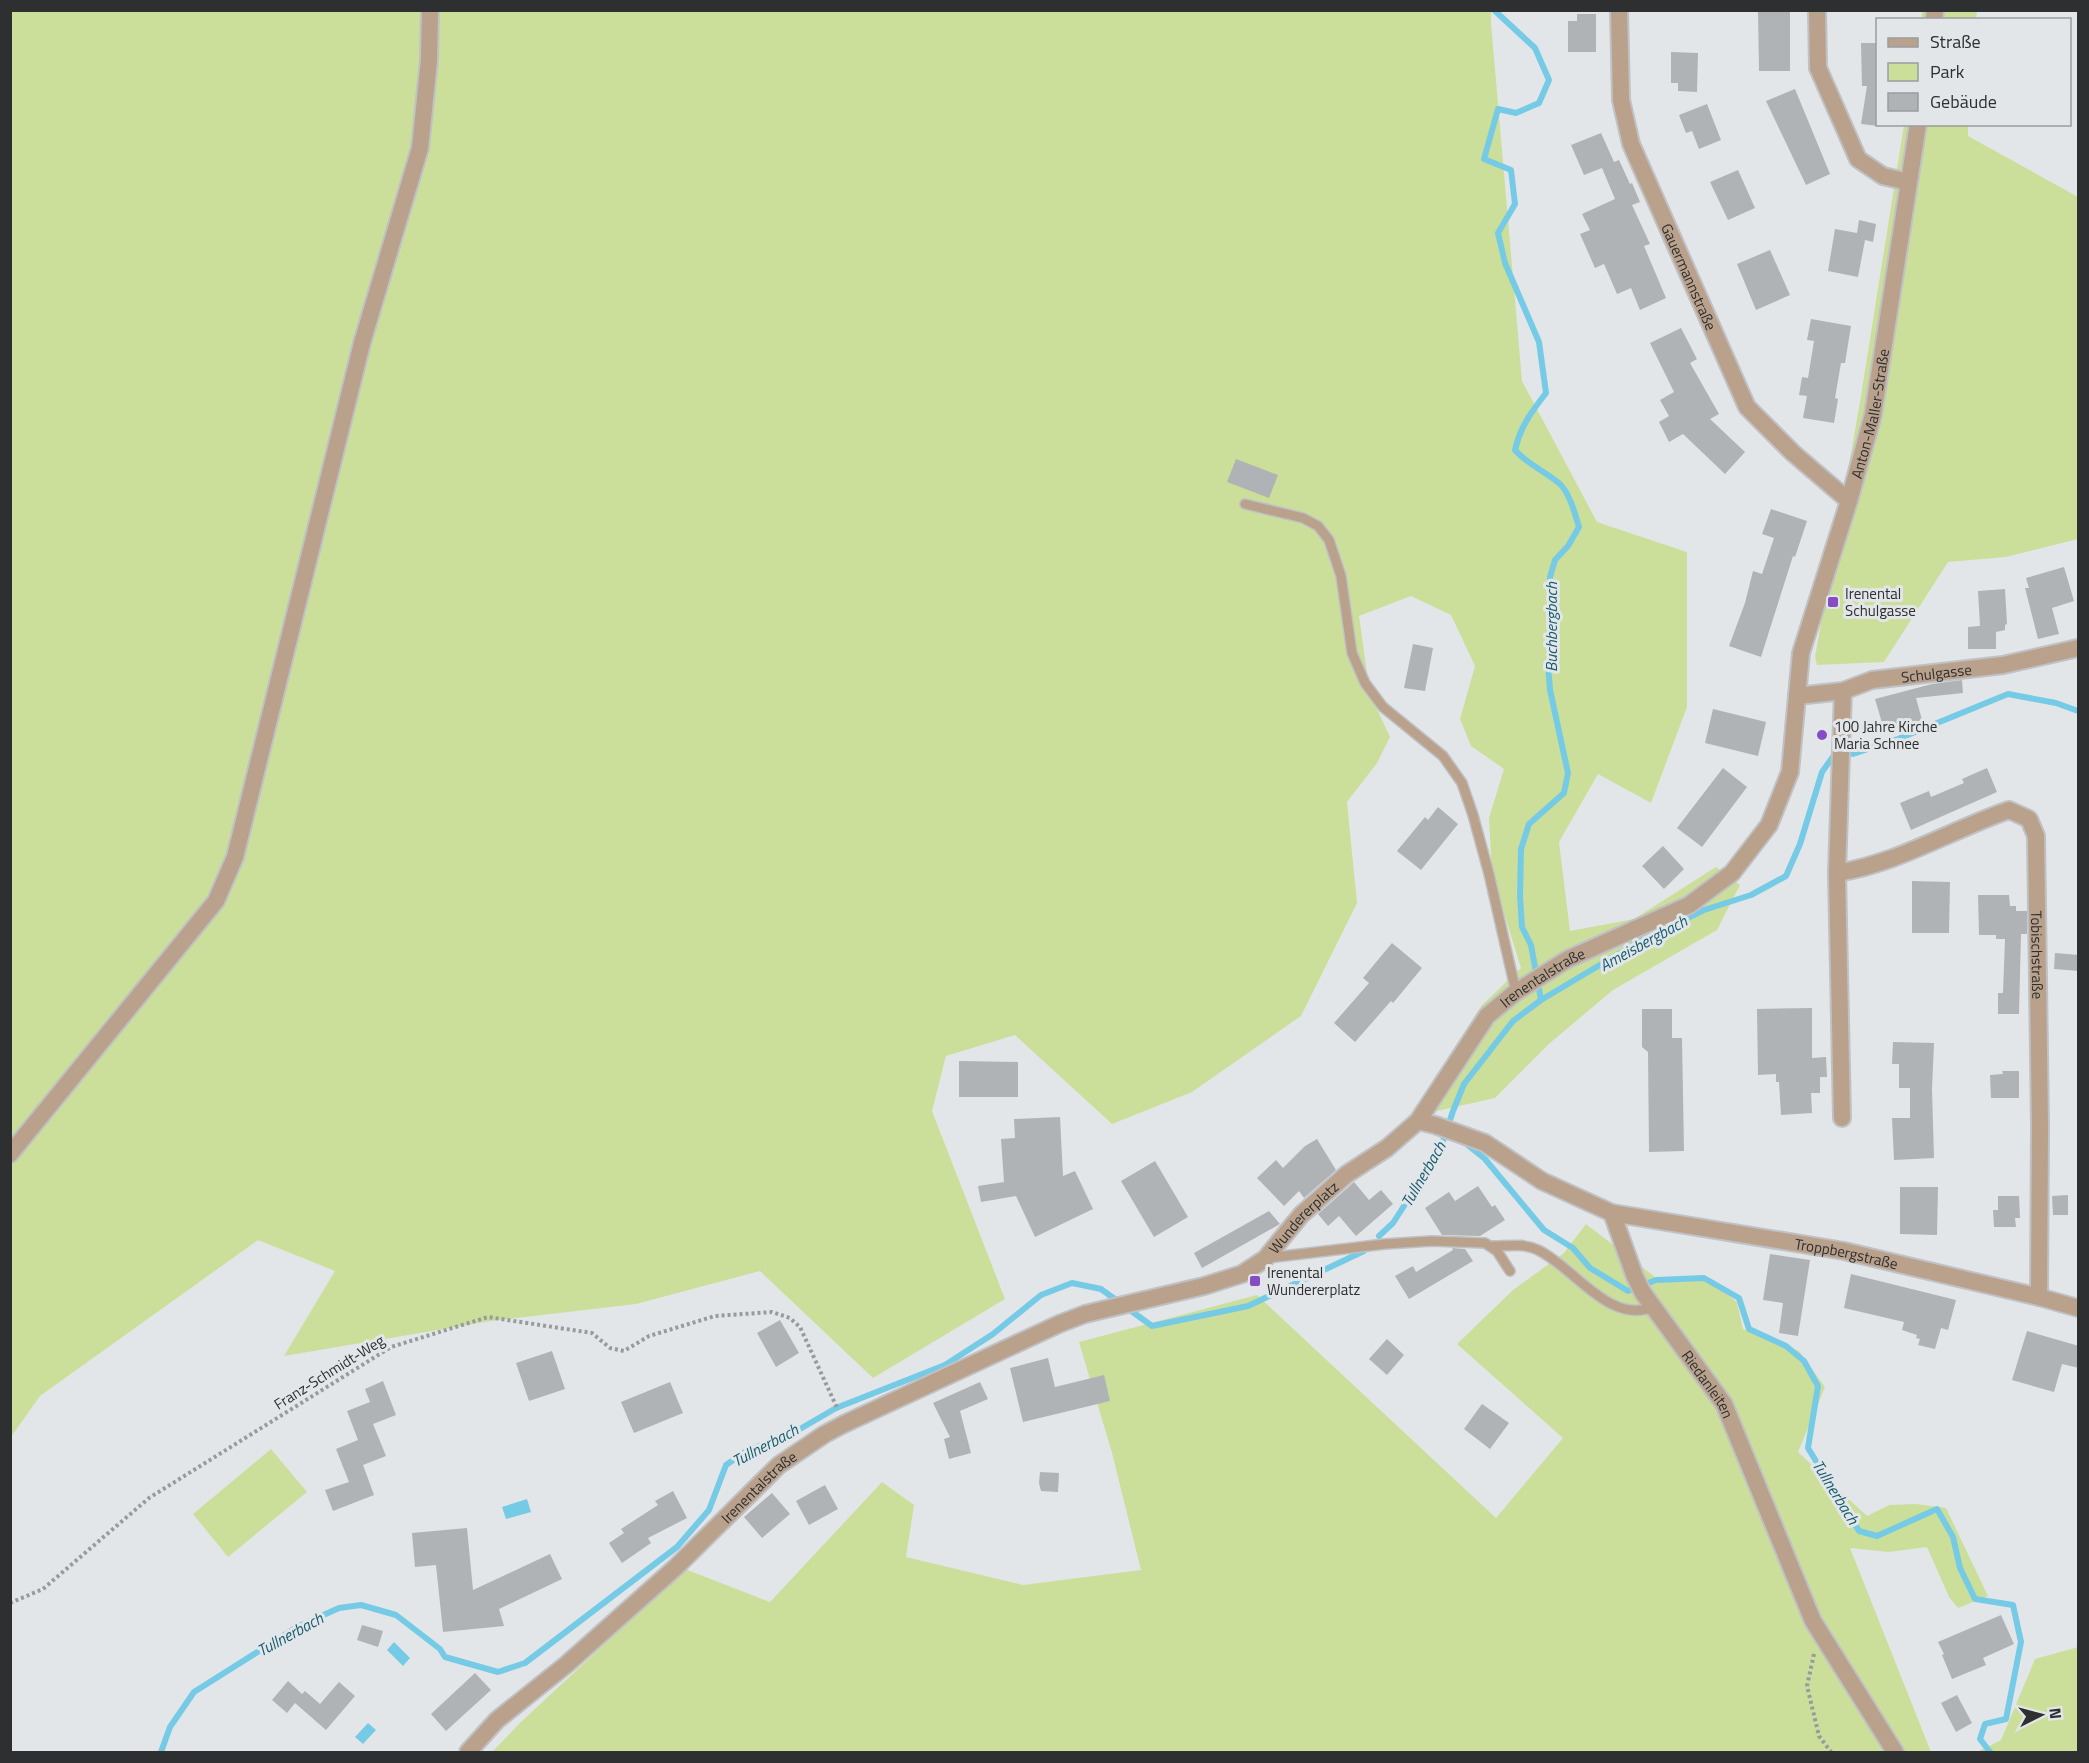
<svg xmlns="http://www.w3.org/2000/svg" width="2089" height="1763" viewBox="0 0 2089 1763" font-family="'Titillium Web',sans-serif">
	<rect width="100%" height="100%" fill="#e3e6e9"/>
	<!-- green -->
	<g fill="#cbdf9b">
		<path d="M11 11H1491V23L1522 381 1597 522 1687 552V707L1651 803 1598 774 1559 842 1570 931 1634 919 1716 867 1740 885 1717 930 1613 990 1550 1043 1495 1098 1410 1117 1482 1005 1521 968 1492 875 1489 818 1504 769 1471 746 1460 719 1475 666 1451 615 1411 596 1359 616 1370 694 1390 737 1377 763 1347 802 1357 903 1301 1016 1192 1092 1112 1124 1015 1035 946 1056 932 1111 1005 1299 873 1378 760 1271 636 1304 491 1321 284 1356 335 1271 258 1240 40 1396 11 1437Z"/>
		<path d="M1922 11H1977L1976 19 1921 20Z"/>
		<path d="M1904 125H1968V136L2078 197V539L2006 557 1948 562 1884 662 1817 665 1815 657 1860 402Z"/>
		<path d="M1586 1224 1659 1280 1707 1278 1737 1302 1743 1329 1799 1351 1825 1387 1798 1452 1867 1516 1889 1505 1916 1504 1946 1508 1988 1596 1958 1608 1949 1597 1927 1547 1889 1552 1850 1548 1931 1752H492L521 1722 685 1569 770 1602 882 1482 914 1505 906 1557 1023 1585 1141 1570 1112 1453 1079 1342 1257 1295 1496 1518 1563 1438 1457 1344 1513 1290 1564 1253Z"/>
		<path d="M271 1449 307 1492 228 1557 193 1514Z"/>
		<path d="M2078 1647V1752H1977L2001 1740 2035 1659Z"/>
	</g>
	<!-- water -->
	<g fill="#75cbe6">
		<path d="M527 1499 531 1512 506 1519 502 1507Z"/>
		<path d="M394 1642 410 1658 403 1666 387 1650Z"/>
		<path d="M368 1723 376 1730 363 1744 355 1737Z"/>
	</g>
	<g fill="none" stroke-linecap="round" stroke-linejoin="round">
		<!-- stream -->
		<g stroke="#75cbe6" stroke-width="6">
			<path d="M1494 10 1535 48 1549 80 1539 103 1516 113 1498 109 1484 159 1511 170 1515 204 1498 233 1505 263 1539 342 1546 393C1532 411 1520 427 1515 450 1528 465 1545 471 1560 484 1570 494 1575 514 1579 527L1568 546 1555 560 1550 577 1553 619 1548 665 1550 690 1568 773 1564 793 1529 824 1521 849 1520 896 1522 927 1531 945 1541 1000"/>
			<path d="M1853 754 1898 739 2008 694 2056 703 2078 711"/>
			<path d="M1464 1142 1485 1159 1544 1230 1573 1248 1590 1268 1628 1291 1656 1280 1704 1278 1739 1298 1749 1329 1786 1346 1804 1361 1818 1386 1808 1448 1859 1531 1877 1536 1937 1509 1953 1537 1960 1568 1975 1599 2013 1605 2021 1642 2006 1719 1985 1724 1980 1739 1990 1752"/>
			<path d="M1379 1236 1393 1223 1440 1150 1453 1111 1464 1084 1513 1021 1541 1000 1635 944 1704 910 1751 895 1786 876 1800 844 1822 772 1832 758"/>
			<path d="M161 1752 170 1727 194 1692 297 1627 339 1608 361 1605 396 1615 440 1649 445 1657 498 1672 525 1663 677 1547 709 1510 726 1465 745 1452 800 1429 836 1408 945 1365 993 1334 1041 1295 1072 1283 1101 1289 1152 1326 1248 1306 1364 1251"/>
		</g>
	</g>
	<!-- building -->
	<g fill="#b0b3b5">
		<path d="M1758 10H1790V71H1759Z"/>
		<path d="M1577 14H1596V52H1568V21H1577Z"/>
		<path d="M1861 43H1878V126L1861 124 1867 86H1862Z"/>
		<path d="M1671 52 1698 53 1697 92 1678 91V83H1671Z"/>
		<path d="M1795 89 1830 174 1806 185 1766 101Z"/>
		<path d="M1707 104 1721 140 1699 149 1692 131 1686 133 1679 115Z"/>
		<path d="M1601 133 1614 162 1619 160 1630 184 1632 183 1640 202 1632 205 1650 244 1644 246 1666 298 1640 310 1631 288 1617 294 1604 264 1595 268 1580 234 1590 230 1582 214 1615 199 1602 168 1584 175 1571 145Z"/>
		<path d="M1738 170 1755 208 1728 220 1710 182Z"/>
		<path d="M1859 220 1876 224 1873 242 1865 240 1858 277 1828 271 1835 229 1857 233Z"/>
		<path d="M1770 250 1790 295 1756 310 1737 264Z"/>
		<path d="M1811 319 1851 326 1845 363H1841L1835 398 1838 399 1834 423 1803 418 1807 396 1799 395 1802 377 1808 378 1814 341 1807 340Z"/>
		<path d="M1681 328 1697 359 1690 363 1719 414 1710 419 1745 452 1725 474 1683 434 1669 442 1659 422 1669 416 1660 400 1674 392 1650 343Z"/>
		<path d="M1236 459 1278 475 1269 498 1227 482Z"/>
		<path d="M1771 509 1807 521 1795 557 1793 556 1761 657 1729 646 1745 603 1753 571 1762 574 1774 538 1762 534Z"/>
		<path d="M2064 567 2074 601 2052 608 2059 634 2038 639 2025 588H2029L2026 578Z"/>
		<path d="M2005 589 2007 624 2005 625V630L1996 632V649H1968V627L1980 626 1978 591Z"/>
		<path d="M1413 644 1433 648 1425 691 1404 688Z"/>
		<path d="M1962 680 1963 693 1916 698 1922 720 1884 730 1875 699 1932 684Z"/>
		<path d="M1713 709 1766 722 1758 756 1705 743Z"/>
		<path d="M1723 768 1747 787 1702 847 1677 828Z"/>
		<path d="M1987 768 1997 792 1911 830 1900 803 1929 791 1931 797 1964 783 1962 779Z"/>
		<path d="M1438 807 1458 824 1421 870 1397 851 1425 817 1428 820Z"/>
		<path d="M1663 846 1684 869 1664 889 1642 866Z"/>
		<path d="M1912 881 1950 882 1949 933H1912Z"/>
		<path d="M1978 895H2009L2010 906H2016V911H2027V934H2021L2019 1014H1998V993H2003L2005 939H1996V935H1979Z"/>
		<path d="M1392 943 1422 968 1393 1003 1391 1001 1355 1042 1334 1023 1369 983 1363 978Z"/>
		<path d="M2055 953 2079 955V971L2054 969Z"/>
		<path d="M1812 1008V1058L1826 1057 1827 1077H1820V1093H1811L1812 1113 1781 1115 1779 1082H1776V1074L1758 1075 1757 1009Z"/>
		<path d="M1642 1009H1672V1038H1682L1684 1151 1649 1152 1648 1052 1642 1047Z"/>
		<path d="M1893 1042 1934 1043 1932 1089 1934 1158 1894 1160 1892 1118H1910V1088H1899V1064H1892Z"/>
		<path d="M959 1061 1018 1062V1097H959Z"/>
		<path d="M2002 1071H2019V1098H1991L1990 1075 2003 1074Z"/>
		<path d="M1060 1117 1063 1176 1075 1171 1093 1209 1035 1237 1016 1196 981 1202 978 1186 1004 1182 1001 1139 1015 1138 1014 1119Z"/>
		<path d="M1317 1139 1336 1170 1304 1198 1299 1191 1284 1206 1257 1178 1276 1160 1283 1168 1305 1146Z"/>
		<path d="M1155 1161 1188 1217 1154 1237 1121 1181Z"/>
		<path d="M1354 1182 1369 1200 1381 1190 1393 1204 1356 1236 1339 1216 1328 1226 1318 1214Z"/>
		<path d="M1478 1186 1492 1207 1495 1205 1505 1220 1480 1236 1442 1235 1425 1208 1449 1192 1455 1201Z"/>
		<path d="M1900 1187H1938L1937 1235 1900 1234Z"/>
		<path d="M2068 1195V1215H2053L2052 1196Z"/>
		<path d="M1998 1196H2019L2020 1218H2015L2016 1227H1994L1993 1210H1998Z"/>
		<path d="M1269 1211 1280 1224 1202 1268 1194 1253Z"/>
		<path d="M1452 1248 1465 1249 1473 1261 1409 1299 1395 1276 1413 1266 1416 1272 1453 1250Z"/>
		<path d="M1770 1254 1810 1260 1798 1336 1779 1333 1783 1303 1763 1300Z"/>
		<path d="M1851 1274 1956 1300 1948 1330 1941 1328 1935 1349 1918 1345 1920 1339 1916 1338 1917 1335 1902 1330 1904 1322 1844 1308Z"/>
		<path d="M780 1320 799 1353 776 1367 757 1333Z"/>
		<path d="M2027 1331 2079 1346V1368L2062 1364 2054 1392 2012 1380Z"/>
		<path d="M1387 1339 1404 1355 1387 1375 1369 1359Z"/>
		<path d="M552 1351 565 1389 529 1401 516 1363Z"/>
		<path d="M1048 1358 1055 1387 1104 1375 1110 1401 1023 1422 1010 1368Z"/>
		<path d="M383 1381 396 1415 373 1424 386 1456 363 1465 374 1495 333 1511 325 1490 349 1482 336 1449 358 1440 347 1411 370 1402 365 1389Z"/>
		<path d="M670 1382 683 1413 634 1433 621 1402Z"/>
		<path d="M980 1382 988 1399 960 1411 971 1453 949 1459 944 1439 950 1437 933 1403Z"/>
		<path d="M1482 1404 1509 1423 1490 1449 1464 1429Z"/>
		<path d="M1040 1472 1059 1473 1058 1492 1041 1491 1039 1483Z"/>
		<path d="M825 1485 838 1509 809 1525 796 1501Z"/>
		<path d="M673 1491 687 1518 648 1538 651 1543 622 1563 609 1543 624 1533 621 1529 658 1505 655 1501Z"/>
		<path d="M772 1493 790 1514 762 1538 744 1517Z"/>
		<path d="M467 1528 473 1590 550 1554 562 1579 499 1609 504 1626 443 1632 436 1565 415 1567 412 1533Z"/>
		<path d="M2001 1615 2014 1644 1983 1658 1986 1665 1952 1679 1942 1655 1944 1654 1938 1642Z"/>
		<path d="M362 1625 383 1631 378 1647 357 1640Z"/>
		<path d="M475 1673 491 1690 446 1731 431 1714Z"/>
		<path d="M288 1681 302 1694 305 1691 320 1704 339 1682 355 1696 326 1730 295 1703 287 1713 272 1700Z"/>
		<path d="M1957 1695 1972 1723 1956 1732 1941 1703Z"/>
	</g>
	<g fill="none" stroke-linecap="round" stroke-linejoin="round">
		<!-- service casing -->
		<g stroke="#bfc1c4" stroke-width="12">
			<g id="service">
				<path d="M1245 504 1303 518 1318 526 1329 540 1341 576 1352 653 1365 683 1383 707 1443 756 1462 783 1473 815 1489 874 1516 992"/>
				<path d="M1492 1246C1506 1246 1524 1243 1538 1250 1574 1267 1609 1325 1653 1307"/>
				<path d="M1267 1258 1385 1244 1432 1241 1485 1243 1497 1251 1510 1271"/>
			</g>
		</g>
		<!-- minor casing -->
		<g stroke="#bfc1c4" stroke-width="20">
			<g id="minor">
				<path id="s1" d="M1619 10 1621 100 1631 144 1747 407 1793 453 1849 501"/>
				<path d="M1817 10 1818 68 1858 159 1883 176 1908 182"/>
				<path id="s2" d="M1843 691 1837 873C1899 863 1951 830 2009 810L2029 819 2036 836 2040 1127 2039 1297"/>
				<path id="s3" d="M1797 696 1843 691 1872 680 2003 665 2078 648"/>
				<path d="M1837 873 1842 1118"/>
				<path id="s4" d="M1418 1121 1435 1125 1485 1143 1542 1181 1612 1213 1844 1251 2039 1297 2078 1308"/>
				<path d="M10 1154 216 901 235 857 362 343 420 148 429 60 430 10"/>
				<path id="s5" d="M1612 1213 1635 1277 1643 1293 1724 1404 1813 1621 1895 1752"/>
			</g>
		</g>
		<!-- tertiary casing -->
		<g stroke="#bfc1c4" stroke-width="20">
			<g id="tertiary">
				<path d="M1934 20 1935 10"/>
				<path id="s6" d="M468 1752 497 1720 567 1664 675 1568 779 1465 825 1434 844 1424 1059 1324 1085 1314 1204 1286 1242 1274 1265 1259 1301 1215 1347 1174 1387 1148 1418 1121 1487 1016 1516 992 1568 959 1689 905 1732 873 1769 825 1790 772 1801 653 1849 501 1873 415 1918 124"/>
			</g>
		</g>
		<!-- path -->
		<g stroke="#989a9d" stroke-width="4" stroke-dasharray="3 3" stroke-linecap="butt">
			<path d="M10 1603 43 1589 149 1498 391 1347 488 1317 592 1333 610 1348 624 1351 649 1336 715 1316 772 1312 790 1318 800 1327 838 1410"/>
			<path d="M1814 1654 1807 1686 1819 1736 1831 1752"/>
		</g>
		<!-- service -->
		<use href="#service" stroke="#b9a18c" stroke-width="9"/>
		<!-- minor -->
		<use href="#minor" stroke="#b9a18c" stroke-width="16"/>
		<!-- tertiary -->
		<use href="#tertiary" stroke="#b9a18c" stroke-width="16"/>
	</g>
	<!-- markers -->
	<g fill="#854cc3" stroke="#e3e6e9" stroke-width="2">
		<rect x="1827" y="596" width="12" height="12" rx="3"/>
		<circle cx="1822" cy="735" r="6"/>
		<rect x="1249" y="1275" width="12" height="12" rx="3"/>
	</g>
	<g text-anchor="middle" dominant-baseline="central" stroke-width="6" stroke-linejoin="round" paint-order="stroke">
		<!-- street labels -->
		<g font-size="15" fill="#2d2f30" stroke="#e3e6e9">
			<text stroke="none"><textPath href="#s1" startOffset="280">Gauermannstraße</textPath></text>
			<text stroke="none"><textPath href="#s6" startOffset="2060">Anton-Maller-Straße</textPath></text>
			<text stroke="none"><textPath href="#s3" startOffset="142">Schulgasse</textPath></text>
			<text stroke="none"><textPath href="#s2" startOffset="525">Tobischstraße</textPath></text>
			<text stroke="none"><textPath href="#s6" startOffset="1356">Irenentalstraße</textPath></text>
			<text stroke="none"><textPath href="#s6" startOffset="1012">Wundererplatz</textPath></text>
			<text stroke="none"><textPath href="#s4" startOffset="454">Troppbergstraße</textPath></text>
			<text transform="translate(329 1372) rotate(-32)">Franz-Schmidt-Weg</text>
			<text stroke="none"><textPath href="#s5" startOffset="198">Riedanleiten</textPath></text>
			<text stroke="none"><textPath href="#s6" startOffset="394">Irenentalstraße</textPath></text>
		</g>
		<!-- poi labels -->
		<g font-size="15" fill="#2d2f30" stroke="#e3e6e9" text-anchor="start">
			<text x="1845" y="593">Irenental<tspan x="1845" dy="17">Schulgasse</tspan></text>
			<text x="1834" y="726">100 Jahre Kirche<tspan x="1834" dy="17">Maria Schnee</tspan></text>
			<text x="1267" y="1272">Irenental<tspan x="1267" dy="17">Wundererplatz</tspan></text>
		</g>
		<!-- water labels -->
		<g font-size="16" font-style="italic" fill="#155c6f" stroke="#e3e6e9">
			<text transform="translate(1551 627) rotate(-90)">Buchbergbach</text>
			<text transform="translate(1643 943) rotate(-29)">Ameisbergbach</text>
			<text transform="translate(1423 1174) rotate(-60)">Tullnerbach</text>
			<text transform="translate(765 1445) rotate(-28)">Tullnerbach</text>
			<text transform="translate(1836 1492) rotate(58)">Tullnerbach</text>
			<text transform="translate(290 1634) rotate(-29)">Tullnerbach</text>
		</g>
	</g>
	<!-- border -->
	<rect width="2089" height="1763" fill="none" stroke="#2d2f30" stroke-width="24"/>
	<!-- legend -->
	<rect x="1876" y="18" width="195" height="108" fill="#e3e6e9" stroke="#9a9d9f" stroke-width="1.5"/>
	<rect x="1888" y="38" width="30" height="9" fill="#b9a18c" stroke="#9a9d9f" stroke-width="1.5"/>
	<text x="1930" y="48" font-size="18" fill="#2d2f30">Straße</text>
	<rect x="1888" y="63" width="30" height="18" fill="#cbdf9b" stroke="#9a9d9f" stroke-width="1.5"/>
	<text x="1930" y="78" font-size="18" fill="#2d2f30">Park</text>
	<rect x="1888" y="93" width="30" height="18" fill="#b0b3b5" stroke="#9a9d9f" stroke-width="1.5"/>
	<text x="1930" y="108" font-size="18" fill="#2d2f30">Gebäude</text>
	<!-- north arrow -->
	<g transform="translate(2041 1715) rotate(84)" stroke="#e3e6e9" stroke-width="4.5" paint-order="stroke">
	<path d="M0-4.5L10 22L0 15L-10 22Z" fill="#2d2f30"/>
	<text y="-9" font-size="16" font-weight="bold" text-anchor="middle" fill="#2d2f30">N</text>
	</g>
</svg>
